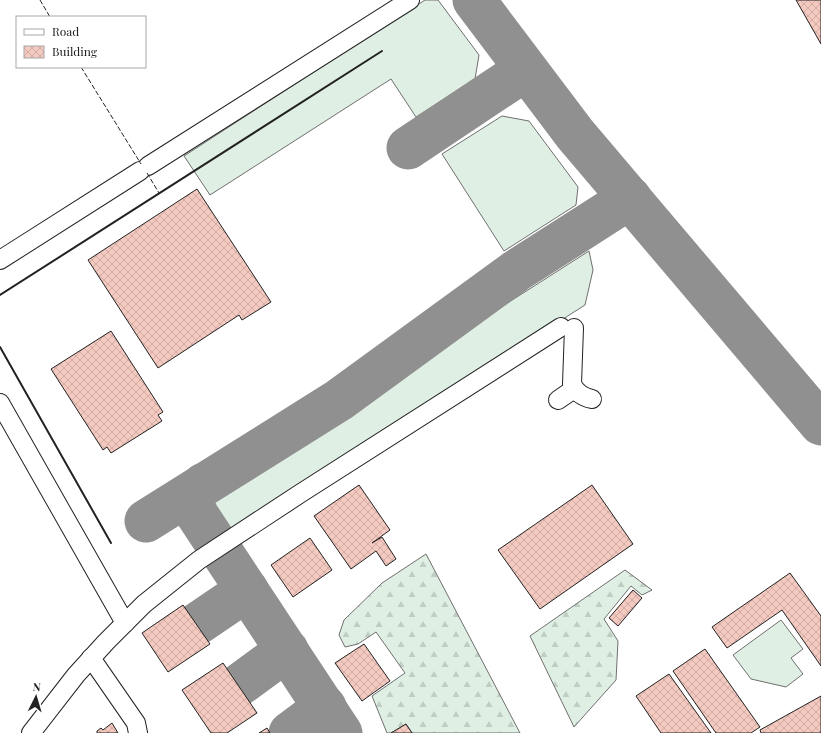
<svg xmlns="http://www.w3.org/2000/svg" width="821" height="733" viewBox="0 0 821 733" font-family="'Playfair Display',serif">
	<defs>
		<pattern id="forest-firs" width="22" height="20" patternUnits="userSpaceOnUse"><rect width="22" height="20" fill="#e0efe3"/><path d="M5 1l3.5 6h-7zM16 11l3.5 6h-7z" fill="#c0cdc2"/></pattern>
		<pattern id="building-cross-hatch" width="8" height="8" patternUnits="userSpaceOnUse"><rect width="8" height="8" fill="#f3c9c0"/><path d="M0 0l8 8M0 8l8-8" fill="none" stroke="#d0aca5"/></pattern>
	</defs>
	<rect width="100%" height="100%" fill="#fff"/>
	<!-- grass -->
	<g fill="#e0efe3" stroke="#6f6f6f">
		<path d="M425 0H438L479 55 475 79 416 117 391 79 210 195 184 156Z"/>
		<path d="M502 116 529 121 578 187 576 205 504 251 442 154Z"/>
		<path d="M589 251 593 270 585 305 224 535 207 510 210 493Z"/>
		<path d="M781 620 803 649 791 658 803 674 786 687 751 679 733 655Z"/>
	</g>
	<!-- forest -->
	<g fill="url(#forest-firs)" stroke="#6f6f6f">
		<path d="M426 554 520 733H412L406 724 391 733H387L372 696 405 673 376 632 358 644 345 647 339 635 344 620 382 583Z"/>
		<path d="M625 570 652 590 642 595 631 586 604 619 618 641 616 680 574 727 530 636Z"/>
	</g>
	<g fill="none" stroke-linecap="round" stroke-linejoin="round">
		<!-- taxiway -->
		<g stroke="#909090" stroke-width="43">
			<path d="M474 0 575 134 821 424"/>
			<path d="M408 148 525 70"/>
			<path d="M204 484C192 493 191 503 198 516L341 733"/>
			<path d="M146 521 339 400 516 271 630 198"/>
			<path d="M197 624 247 590"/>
			<path d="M239 685 287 650"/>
			<path d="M290 733 325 707"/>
		</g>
	</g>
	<!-- building -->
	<g fill="url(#building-cross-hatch)" stroke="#222">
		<path d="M796 0H821V44Z"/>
		<path d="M197 189 271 302 242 320 239 315 158 368 88 260Z"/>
		<path d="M111 331 163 412 158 415 162 421 111 453 107 447 103 450 51 369Z"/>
		<path d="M359 485 390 530 372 543 382 537 396 559 386 566 376 551 351 569 314 516Z"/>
		<path d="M592 485 633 544 540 609 498 550Z"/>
		<path d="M310 538 332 570 293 597 271 565Z"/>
		<path d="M790 573 821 616V666L782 610 727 648 712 627Z"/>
		<path d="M633 590 642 598 618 626 609 618Z"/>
		<path d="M183 605 210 644 168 672 142 633Z"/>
		<path d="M364 644 390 681 362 701 335 663Z"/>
		<path d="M705 649 760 727 751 733H716L673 671Z"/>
		<path d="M223 663 257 713 227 733H211L182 690Z"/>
		<path d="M669 674 711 733H661L636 696Z"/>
		<path d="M821 696V733H761L760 730Z"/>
		<path d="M112 723 118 733H97V731L101 728 103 730Z"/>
		<path d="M406 724 412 733H391Z"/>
		<path d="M267 728 270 733H259Z"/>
	</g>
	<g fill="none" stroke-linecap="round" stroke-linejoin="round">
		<!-- minor casing -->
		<g stroke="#222" stroke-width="20">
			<g id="minor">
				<path d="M148 166 410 0"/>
				<path d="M0 260 140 171"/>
				<path d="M574 328 572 384C576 393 583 397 592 399"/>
				<path d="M558 400 574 389"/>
				<path d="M0 403 125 623"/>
				<path d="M91 658 136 723 138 733"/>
				<path d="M31 733 76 675 106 642 144 604 199 560 301 493 561 327"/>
			</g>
		</g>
		<!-- minor -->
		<use href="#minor" stroke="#fff" stroke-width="18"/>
		<!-- fence -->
		<g stroke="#222" stroke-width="1" stroke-dasharray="5 2" stroke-linecap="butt">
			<path d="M40 0 50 17"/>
			<path d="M81 67 141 164"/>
			<path d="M147 173 159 193"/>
		</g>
		<!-- wall -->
		<g stroke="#222" stroke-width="2">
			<path d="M0 295 382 51"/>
			<path d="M0 347 111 543"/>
		</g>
	</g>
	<!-- legend -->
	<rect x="16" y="16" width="130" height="52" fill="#ffffff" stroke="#a7a7a7"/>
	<rect x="24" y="29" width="20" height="6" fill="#ffffff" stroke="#a7a7a7"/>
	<text x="52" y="36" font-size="12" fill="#222222">Road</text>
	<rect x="24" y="46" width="20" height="12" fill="url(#building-cross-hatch)" stroke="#a7a7a7"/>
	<text x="52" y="56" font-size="12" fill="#222222">Building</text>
	<!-- north arrow -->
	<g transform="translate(36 697) rotate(5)" stroke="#ffffff" stroke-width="3" paint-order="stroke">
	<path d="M0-3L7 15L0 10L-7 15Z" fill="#222222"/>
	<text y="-6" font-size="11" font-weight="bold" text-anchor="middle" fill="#222222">N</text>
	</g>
</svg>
